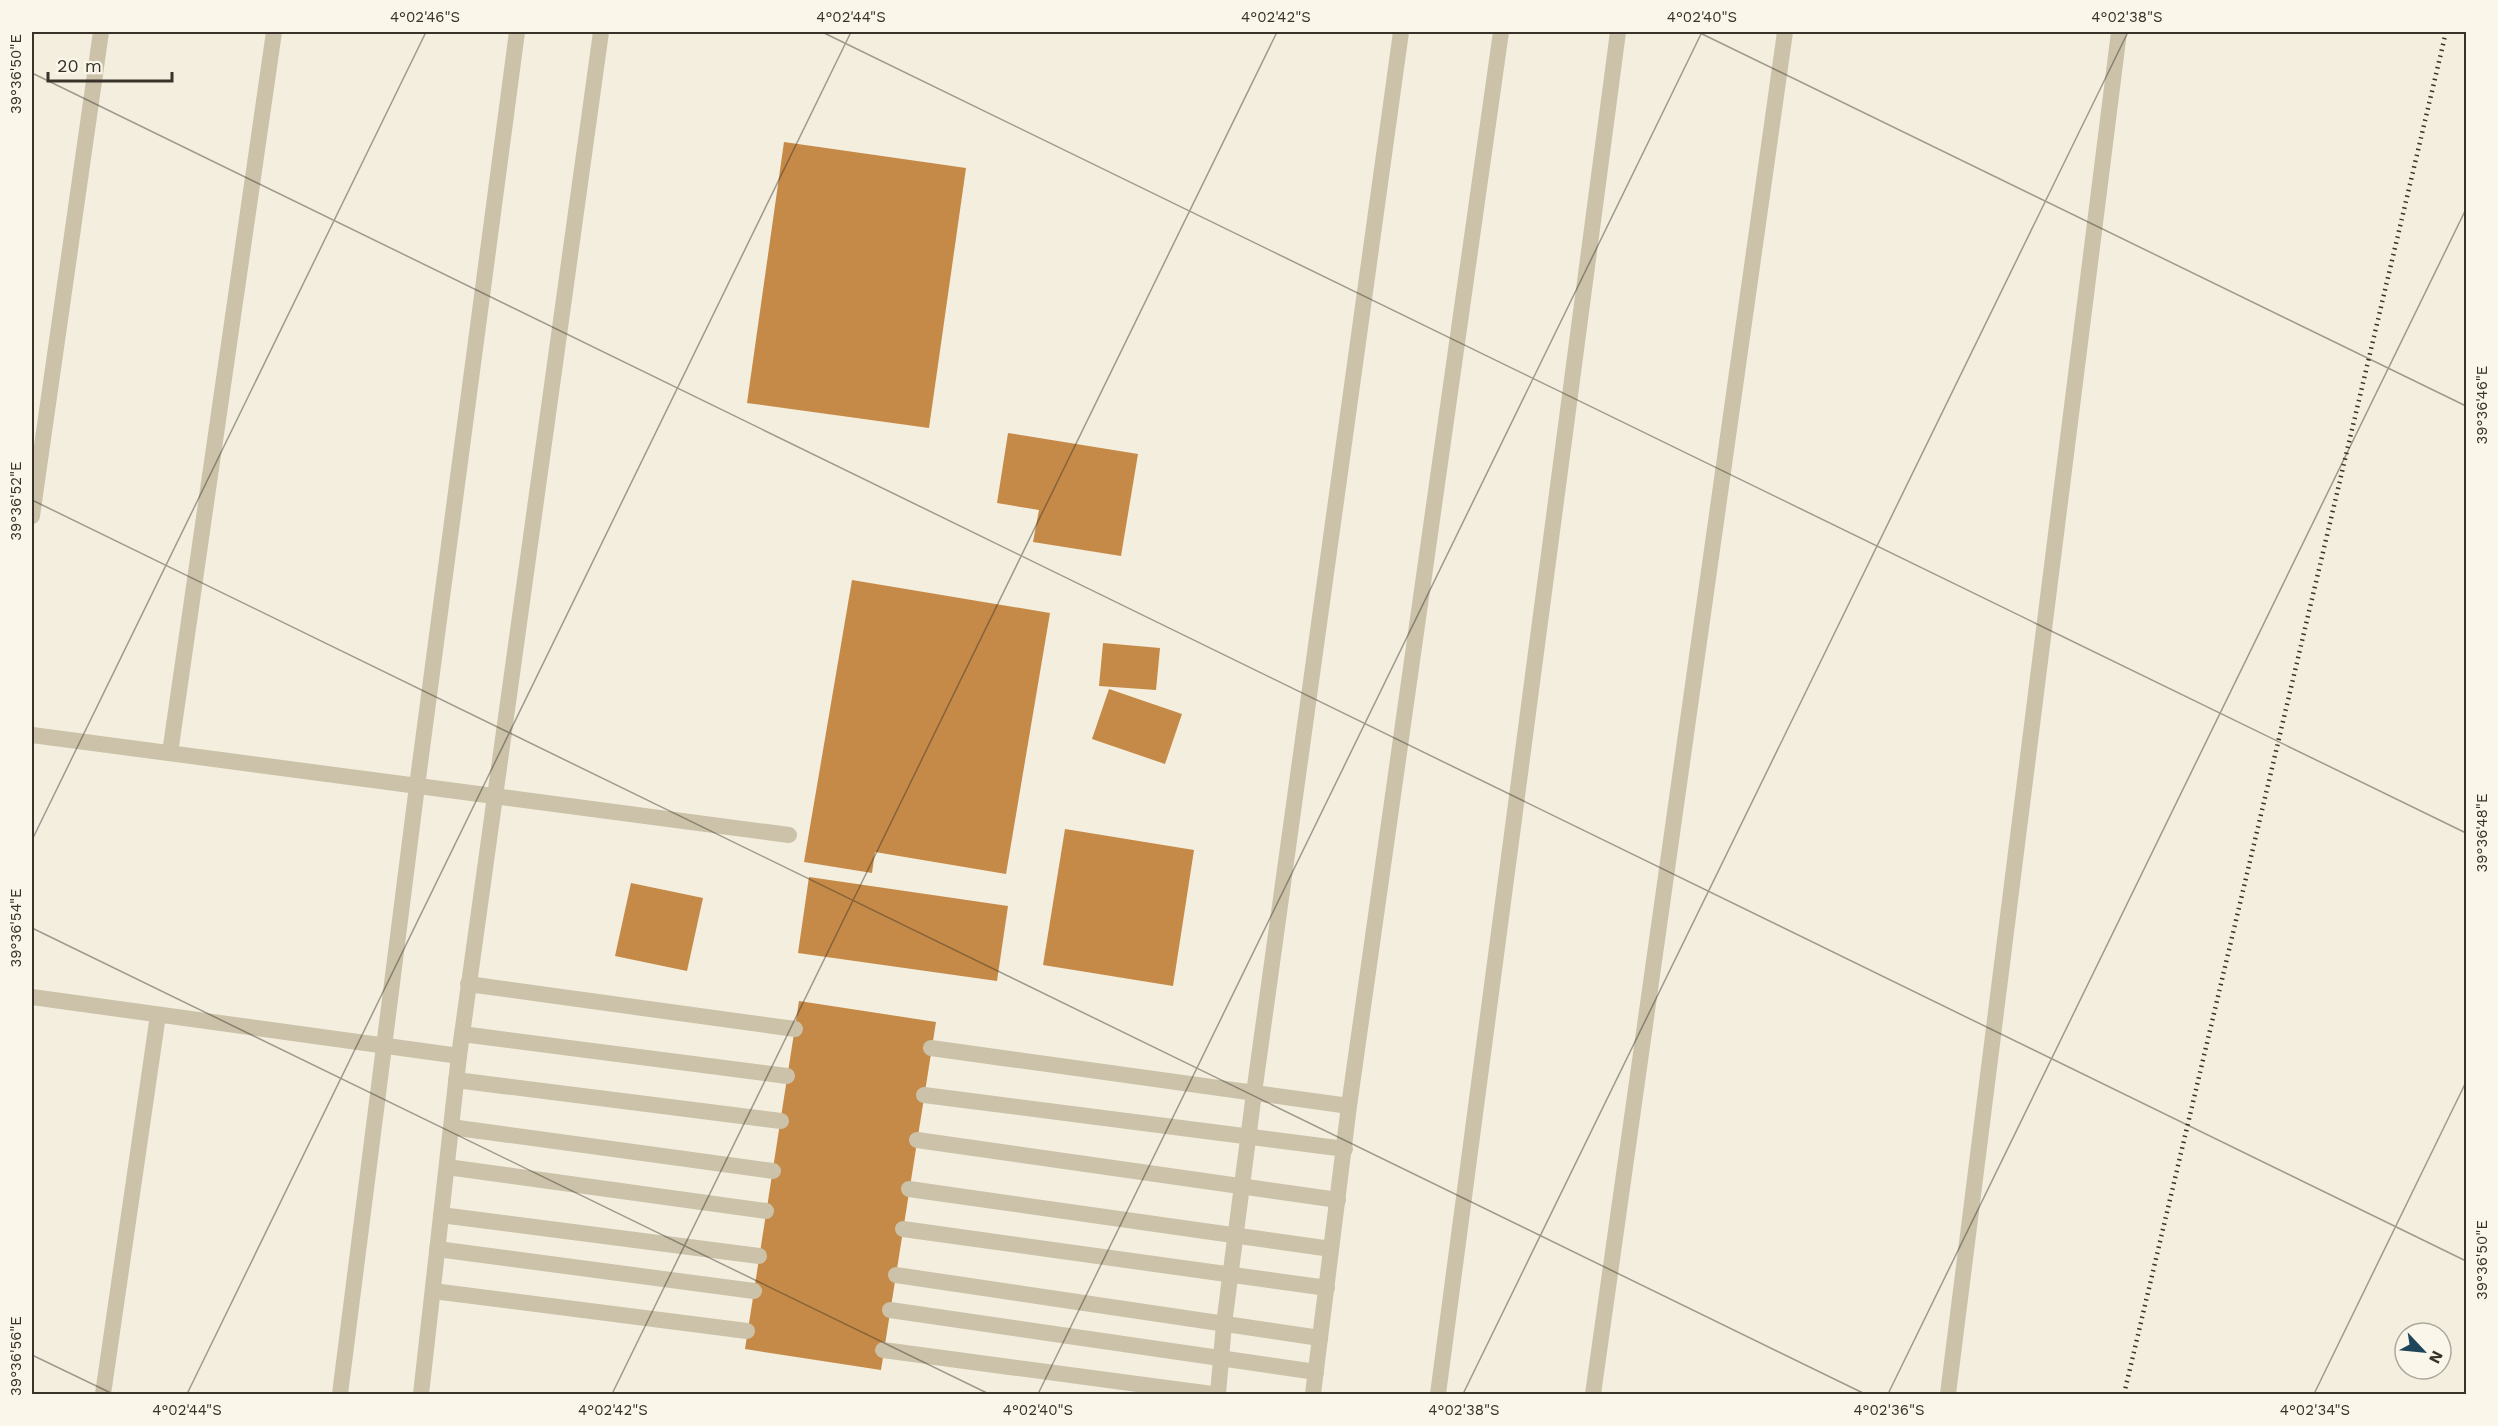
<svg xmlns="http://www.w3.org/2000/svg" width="2498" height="1426" viewBox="0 0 2498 1426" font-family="'Work Sans',sans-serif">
	<rect width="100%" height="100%" fill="#f3eede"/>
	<!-- building -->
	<g fill="#c68a48">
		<path d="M784 142 966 168 929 428 747 403Z"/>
		<path d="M1008 433 1138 454 1121 556 1033 542 1039 510 997 503Z"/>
		<path d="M852 580 1050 613 1006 874 875 852 872 873 804 862Z"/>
		<path d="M1103 643 1160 648 1156 690 1099 686Z"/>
		<path d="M1109 689 1182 714 1165 764 1092 739Z"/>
		<path d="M1065 829 1194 850 1173 986 1043 965Z"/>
		<path d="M809 877 1008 906 997 981 798 953Z"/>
		<path d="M631 883 703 898 687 971 615 956Z"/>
		<path d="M799 1001 936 1022 881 1370 745 1349Z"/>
	</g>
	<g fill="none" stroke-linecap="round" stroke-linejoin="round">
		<!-- service -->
		<g stroke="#cbc2a9" stroke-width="16">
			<path d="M32 516 101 32"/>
			<path d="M32 735 789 835"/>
			<path d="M170 753 274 32"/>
			<path d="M468 984 795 1029"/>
			<path d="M32 997 459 1056"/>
			<path d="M462 1034 787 1076"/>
			<path d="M931 1048 1349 1106"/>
			<path d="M456 1080 781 1121"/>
			<path d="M924 1095 1345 1149"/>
			<path d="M451 1127 773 1171"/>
			<path d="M917 1140 1338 1200"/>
			<path d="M447 1167 766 1211"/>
			<path d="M909 1189 1331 1249"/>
			<path d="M441 1215 759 1256"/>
			<path d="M903 1229 1327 1288"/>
			<path d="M437 1249 754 1291"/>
			<path d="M896 1275 1320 1338"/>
			<path d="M433 1291 747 1331"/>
			<path d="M890 1310 1316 1372"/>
			<path d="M883 1350 1212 1394"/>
			<path d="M103 1394 158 1015"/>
			<path d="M340 1394 417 786 517 32"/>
			<path d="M421 1394 459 1056 601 32"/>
			<path d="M1218 1394 1224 1324 1254 1093 1401 32"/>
			<path d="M1313 1394 1349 1106 1501 32"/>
			<path d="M1438 1394 1618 32"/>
			<path d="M1593 1394 1785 32"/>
			<path d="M1948 1394 2119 32"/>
		</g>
		<!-- rail -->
		<path stroke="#383229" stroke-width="4.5" stroke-dasharray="1.5 4.5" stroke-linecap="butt" d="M2124 1394 2446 32"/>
	</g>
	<!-- ticks -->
	<path fill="none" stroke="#383229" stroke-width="1.5" stroke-opacity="0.45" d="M822 32 2466 833M1698 32 2466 406M32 73 2466 1261M32 500 1865 1394M32 840 426 32M32 928 989 1394M32 1355 113 1394M187 1394 851 32M612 1394 1277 32M1038 1394 1702 32M1463 1394 2128 32M1888 1394 2466 209M2314 1394 2466 1082"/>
	<!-- border -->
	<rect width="2498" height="1426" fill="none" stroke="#faf7ea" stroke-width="66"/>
	<!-- north arrow -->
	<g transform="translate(2423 1351) rotate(116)"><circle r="28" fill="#faf7ea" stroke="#aca89d" stroke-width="1.5"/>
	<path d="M0-4.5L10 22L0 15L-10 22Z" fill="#1e455a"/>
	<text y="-9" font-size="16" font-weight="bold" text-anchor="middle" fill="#383229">N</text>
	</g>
	<!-- scale -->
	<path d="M48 72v9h124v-9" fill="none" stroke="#383229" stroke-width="3"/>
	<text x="57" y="72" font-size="18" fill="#383229" stroke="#faf7ea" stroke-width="4.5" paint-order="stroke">20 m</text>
	<rect x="33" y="33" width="2432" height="1360" fill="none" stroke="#383229" stroke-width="2"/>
	<g font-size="15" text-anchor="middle" fill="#383229">
		<text x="425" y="22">4°02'46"S</text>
		<text x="851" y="22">4°02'44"S</text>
		<text x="1276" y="22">4°02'42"S</text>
		<text x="1702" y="22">4°02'40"S</text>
		<text x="2127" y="22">4°02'38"S</text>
		<text transform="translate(16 74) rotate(-90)" y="5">39°36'50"E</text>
		<text transform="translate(2482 405) rotate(-90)" y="5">39°36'46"E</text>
		<text transform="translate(16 501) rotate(-90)" y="5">39°36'52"E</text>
		<text transform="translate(2482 833) rotate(-90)" y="5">39°36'48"E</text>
		<text transform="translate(16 928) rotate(-90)" y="5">39°36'54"E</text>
		<text transform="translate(2482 1260) rotate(-90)" y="5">39°36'50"E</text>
		<text transform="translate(16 1356) rotate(-90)" y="5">39°36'56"E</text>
		<text x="187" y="1415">4°02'44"S</text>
		<text x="613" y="1415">4°02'42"S</text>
		<text x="1038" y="1415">4°02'40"S</text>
		<text x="1464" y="1415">4°02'38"S</text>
		<text x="1889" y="1415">4°02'36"S</text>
		<text x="2315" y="1415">4°02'34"S</text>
	</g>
</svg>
